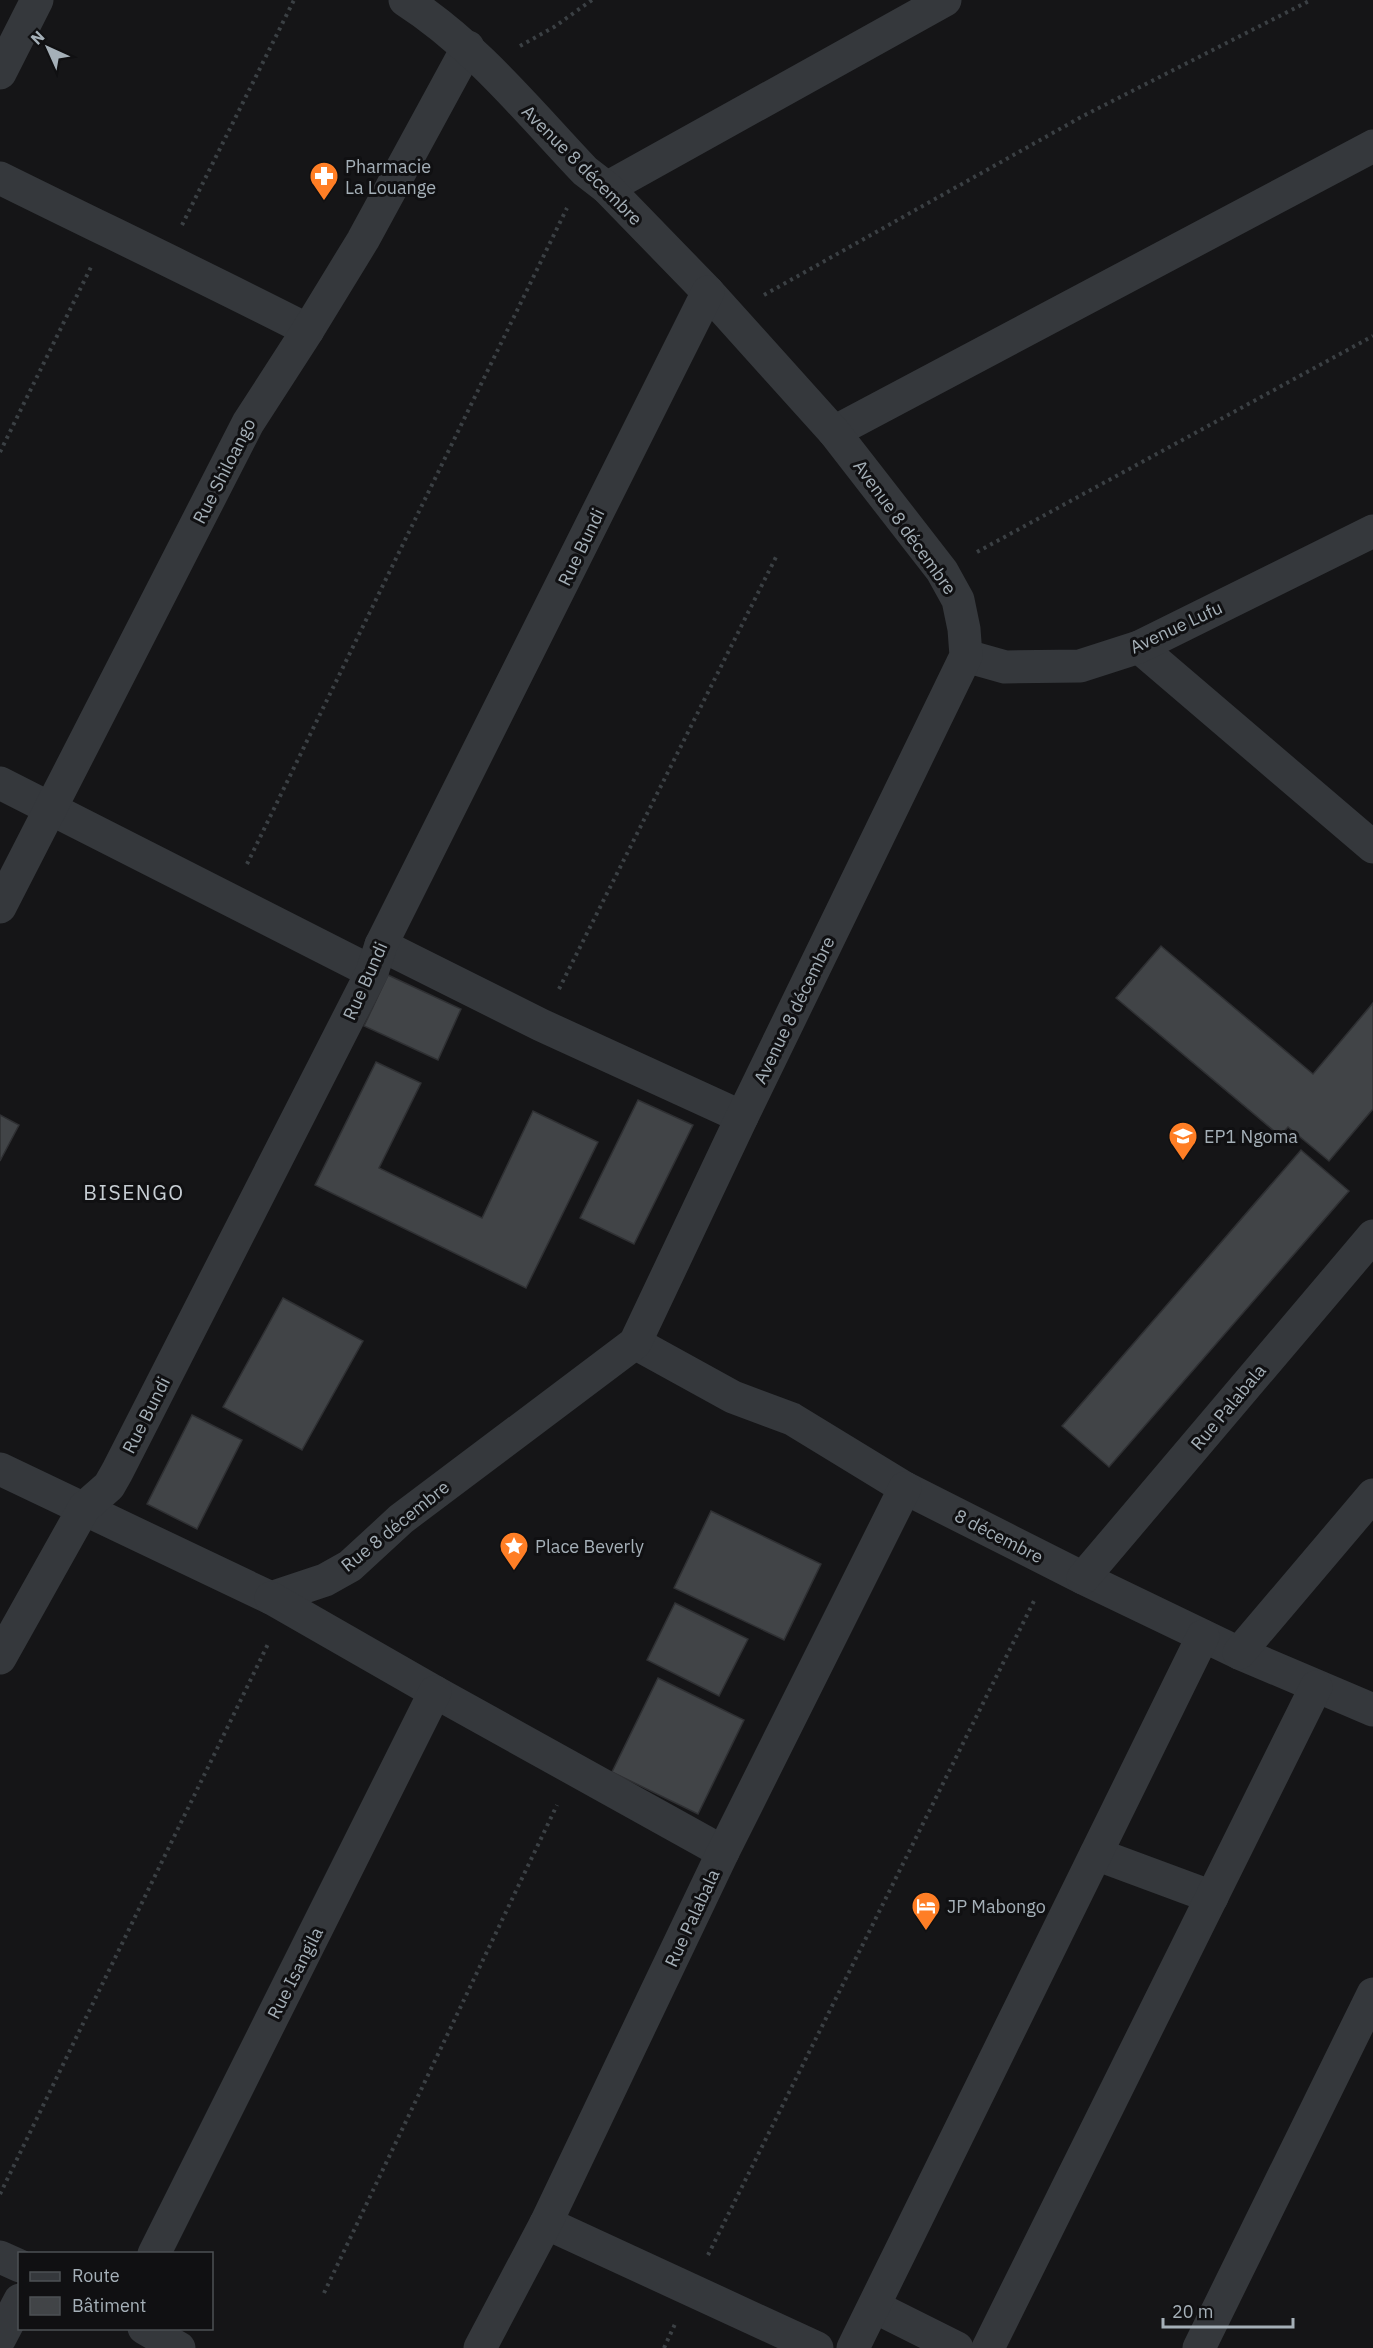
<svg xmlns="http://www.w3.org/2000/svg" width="1373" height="2348" viewBox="0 0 1373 2348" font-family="'IBM Plex Sans',sans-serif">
	<rect width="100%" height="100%" fill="#151517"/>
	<!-- building -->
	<g fill="#414447" stroke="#2f3033" stroke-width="1.5">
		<path d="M1161 946 1313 1074 1373 1003V1109L1329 1161 1288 1127 1280 1136 1116 998Z"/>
		<path d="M388 975 461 1009 438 1060 364 1026Z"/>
		<path d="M376 1062 421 1083 379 1168 482 1218 533 1111 598 1142 526 1288 315 1185Z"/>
		<path d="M638 1100 693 1125 634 1244 580 1218Z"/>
		<path d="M0 1115 19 1125 0 1161Z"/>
		<path d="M1301 1150 1349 1191 1109 1467 1062 1426Z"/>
		<path d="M283 1298 363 1341 302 1450 223 1407Z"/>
		<path d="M192 1415 242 1440 197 1529 147 1504Z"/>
		<path d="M711 1511 821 1564 784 1640 674 1588Z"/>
		<path d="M675 1603 748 1639 719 1696 647 1660Z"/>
		<path d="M658 1678 744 1720 698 1814 612 1772Z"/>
	</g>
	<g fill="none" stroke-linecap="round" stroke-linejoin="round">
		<!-- path -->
		<g stroke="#3b4044" stroke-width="4" stroke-dasharray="3 4.5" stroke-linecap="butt">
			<path d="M520 46 554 27 592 0"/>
			<path d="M182 225 294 0"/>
			<path d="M764 295 1083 116 1311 0"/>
			<path d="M0 452 91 267"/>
			<path d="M977 552 1373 336"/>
			<path d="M247 864 567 208"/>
			<path d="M559 989 776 557"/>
			<path d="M0 2194 269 1642"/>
			<path d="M708 2255 1035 1599"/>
			<path d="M324 2293 557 1805"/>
			<path d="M664 2348 675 2324"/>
		</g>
		<!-- minor -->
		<g stroke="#35383c" stroke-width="33">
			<path d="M0 73 37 0"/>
			<path d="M0 178C103 229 206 278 308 330"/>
			<path d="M607 188 945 0"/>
			<path d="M834 432 1373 146"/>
			<path d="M1139 647 1373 847"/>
			<path d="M966 656 1005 667 1080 666 1139 647 1373 531"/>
			<path d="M0 783 372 972"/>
			<path d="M0 907 248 423 308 330 363 240 468 47"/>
			<path d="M381 945 541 1025 742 1117"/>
			<path d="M635 1343 733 1397 792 1419 905 1488 1083 1578 1239 1653 1373 1710"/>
			<path d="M0 1469 271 1598 325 1580 350 1566 401 1519 635 1343 742 1117 966 656 964 629 958 600 942 571 834 432 708 292 607 188 585 171C528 111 475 45 405 0"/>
			<path d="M1083 1578 1373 1236"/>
			<path d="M271 1598 435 1692 723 1852"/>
			<path d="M1239 1653 1373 1495"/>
			<path d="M0 1658 84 1508 109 1486 117 1472 372 972 381 945 708 292"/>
			<path d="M1096 1854 1212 1897"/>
			<path d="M546 2223 817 2348"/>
			<path d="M154 2254 435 1692"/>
			<path d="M0 2257 20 2266"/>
			<path d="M875 2307 957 2348"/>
			<path d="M144 2328 179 2348"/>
			<path d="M0 2338 20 2300"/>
			<path d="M480 2348 546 2223 723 1852 905 1488"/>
			<path d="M853 2348 1203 1636"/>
			<path d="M988 2348 1316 1687"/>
			<path d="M1199 2348 1373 1994"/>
		</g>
	</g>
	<!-- icons -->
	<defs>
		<g id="pharmacy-pin" transform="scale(1.5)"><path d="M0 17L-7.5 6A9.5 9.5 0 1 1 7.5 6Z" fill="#ff7e25" stroke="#101012"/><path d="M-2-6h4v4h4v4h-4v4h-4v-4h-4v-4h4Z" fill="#fff"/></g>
		<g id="school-pin" transform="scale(1.5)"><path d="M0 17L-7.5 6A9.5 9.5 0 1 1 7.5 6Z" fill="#ff7e25" stroke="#101012"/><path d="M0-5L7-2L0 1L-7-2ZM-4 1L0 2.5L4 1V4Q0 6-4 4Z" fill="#fff"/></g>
		<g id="sight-pin" transform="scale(1.5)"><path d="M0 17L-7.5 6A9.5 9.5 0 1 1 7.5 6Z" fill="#ff7e25" stroke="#101012"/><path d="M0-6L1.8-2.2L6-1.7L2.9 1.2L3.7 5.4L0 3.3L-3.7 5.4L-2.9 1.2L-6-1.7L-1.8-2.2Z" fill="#fff"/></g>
		<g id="hotel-pin" transform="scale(1.5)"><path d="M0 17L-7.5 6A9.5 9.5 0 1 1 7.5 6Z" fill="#ff7e25" stroke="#101012"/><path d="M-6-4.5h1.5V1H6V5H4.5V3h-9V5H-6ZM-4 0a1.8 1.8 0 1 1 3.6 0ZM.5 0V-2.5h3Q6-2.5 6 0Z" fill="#fff"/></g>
	</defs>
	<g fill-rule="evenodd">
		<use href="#pharmacy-pin" x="324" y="176"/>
		<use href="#school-pin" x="1183" y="1136"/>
		<use href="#sight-pin" x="514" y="1546"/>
		<use href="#hotel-pin" x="926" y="1906"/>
	</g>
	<g text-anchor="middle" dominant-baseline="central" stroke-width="6" stroke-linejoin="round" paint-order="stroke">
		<!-- street labels -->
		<g font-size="18" fill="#a5b0b8" stroke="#101012">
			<text transform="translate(582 165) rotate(45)">Avenue 8 décembre</text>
			<text transform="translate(224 471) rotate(-63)">Rue Shiloango</text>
			<text transform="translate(905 527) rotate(54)">Avenue 8 décembre</text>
			<text transform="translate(581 547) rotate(-64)">Rue Bundi</text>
			<text transform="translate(1176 627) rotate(-25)">Avenue Lufu</text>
			<text transform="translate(365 981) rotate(-66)">Rue Bundi</text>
			<text transform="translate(794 1010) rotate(-64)">Avenue 8 décembre</text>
			<text transform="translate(1228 1407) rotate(-50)">Rue Palabala</text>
			<text transform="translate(146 1415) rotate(-63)">Rue Bundi</text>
			<text transform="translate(395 1526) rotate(-39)">Rue 8 décembre</text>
			<text transform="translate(999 1536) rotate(27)">8 décembre</text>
			<text transform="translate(692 1918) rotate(-65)">Rue Palabala</text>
			<text transform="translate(295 1973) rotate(-63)">Rue Isangila</text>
		</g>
		<!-- poi labels -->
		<g font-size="18" fill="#a5b0b8" stroke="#101012" text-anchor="start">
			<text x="345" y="166">Pharmacie<tspan x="345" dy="21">La Louange</tspan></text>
			<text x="1204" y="1136">EP1 Ngoma</text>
			<text x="535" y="1546">Place Beverly</text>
			<text x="947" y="1906">JP Mabongo</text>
		</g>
		<!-- quarter labels -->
		<g font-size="21" letter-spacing="1.5" fill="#c7ced4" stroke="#101012">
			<text x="134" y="1192">BISENGO</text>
		</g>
	</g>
	<!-- legend -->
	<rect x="18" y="2252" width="195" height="78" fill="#101012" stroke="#4c5054" stroke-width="1.5"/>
	<rect x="30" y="2272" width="30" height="9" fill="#35383c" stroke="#4c5054" stroke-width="1.5"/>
	<text x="72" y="2282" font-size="18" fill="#a5b0b8">Route</text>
	<rect x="30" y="2297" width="30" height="18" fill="#414447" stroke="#4c5054" stroke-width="1.5"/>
	<text x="72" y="2312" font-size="18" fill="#a5b0b8">Bâtiment</text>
	<!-- north arrow -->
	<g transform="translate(48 48) rotate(315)" stroke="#101012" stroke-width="4.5" paint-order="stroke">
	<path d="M0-4.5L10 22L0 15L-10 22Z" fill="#a5b0b8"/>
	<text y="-9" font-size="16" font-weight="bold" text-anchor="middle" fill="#a5b0b8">N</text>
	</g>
	<!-- scale -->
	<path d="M1163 2318v9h130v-9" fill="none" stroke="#a5b0b8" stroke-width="3"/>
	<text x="1172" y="2318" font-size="18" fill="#a5b0b8" stroke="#101012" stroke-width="4.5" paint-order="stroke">20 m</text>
</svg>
